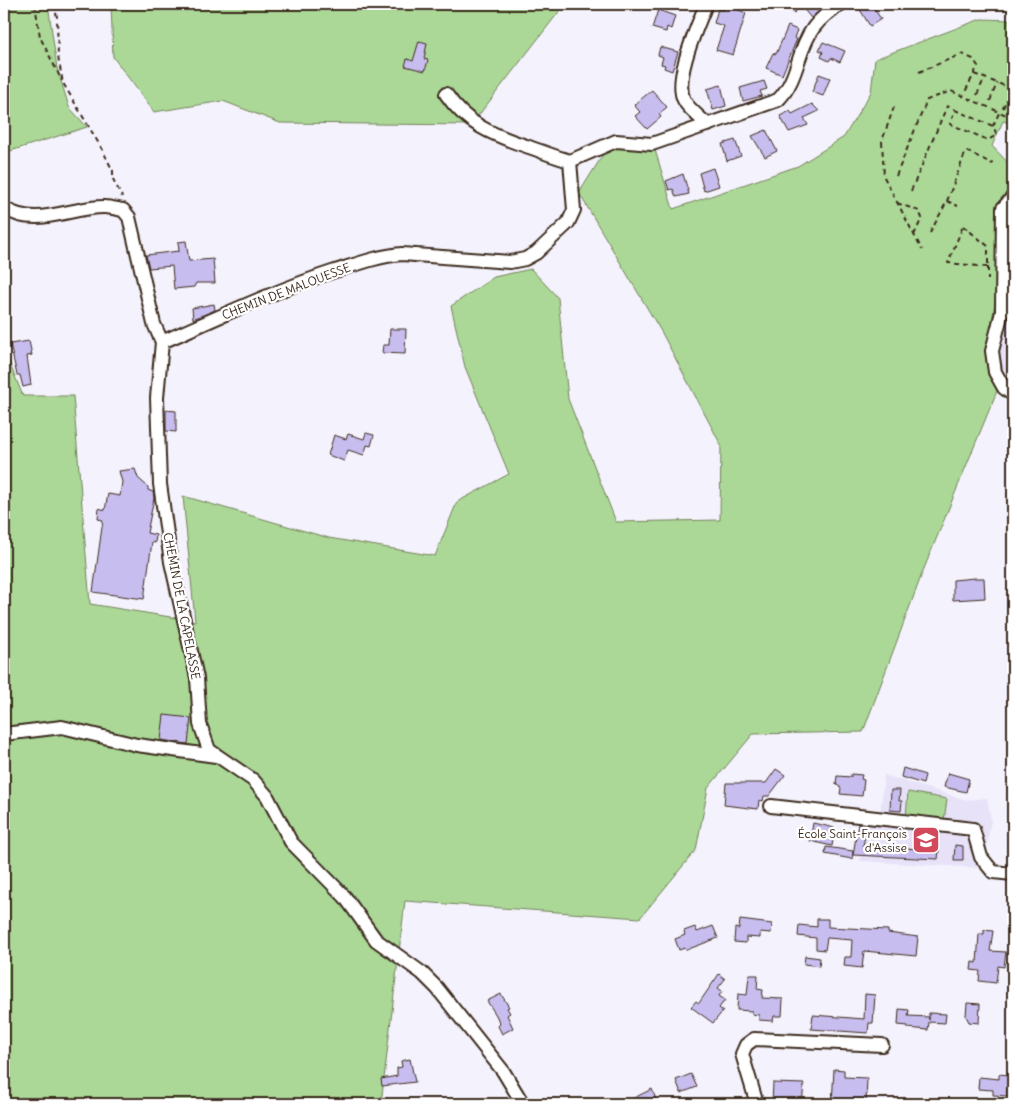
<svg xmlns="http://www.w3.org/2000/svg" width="1017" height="1108" viewBox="0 0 1017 1108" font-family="Delius,sans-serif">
	<rect width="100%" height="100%" fill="#f4f2fc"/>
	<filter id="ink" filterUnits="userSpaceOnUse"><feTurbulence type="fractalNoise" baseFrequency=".02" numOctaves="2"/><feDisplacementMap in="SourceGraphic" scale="10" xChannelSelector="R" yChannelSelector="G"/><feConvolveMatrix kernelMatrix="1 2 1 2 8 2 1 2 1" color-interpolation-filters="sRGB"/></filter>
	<g filter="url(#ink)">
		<!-- built -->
		<g fill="#e7e2f8">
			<path d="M1013 201V370L1005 382 999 371 998 354 1011 293 1013 259 1007 223 1010 205Z"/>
			<path d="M884 775 966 800 987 798 991 819 984 868 860 861 869 815 880 816Z"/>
		</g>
		<!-- green -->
		<g fill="#abd897" stroke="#73815a">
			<path d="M4 4H48L57 68 69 107 87 127 4 153Z"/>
			<path d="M111 4H565L471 125 280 123 223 101 154 112 113 57Z"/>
			<path d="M981 19 1013 20V124L1003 121 992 146 1013 168V186L999 205 996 222 997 288 989 342V360L997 391 923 571 863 732 753 734 708 788 696 850 640 918 405 901 381 1104H4V350L23 396H73L90 604 195 621 183 496 329 538 435 556 457 502 509 474 465 367 451 306 494 277 531 269 558 298 568 399 616 522 720 520 721 445 662 333 579 193 609 145 655 150 673 209 798 166 844 137 871 92 875 59Z"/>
			<path d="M908 792 947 799 944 821 906 817Z"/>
		</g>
		<!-- building -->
		<g fill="#c8bdef" stroke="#3b2a1e">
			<path d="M725 4 746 13 733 55 716 50 724 26 714 23 718 9 723 10Z"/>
			<path d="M783 4H827L811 18 801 6 794 13Z"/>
			<path d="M865 4H871L881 19 870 26 859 8Z"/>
			<path d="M658 10 675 16 671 29 667 27 666 32 652 28Z"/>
			<path d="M788 26 797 30 794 38 797 39 782 75 766 68 773 53 776 54Z"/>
			<path d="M419 41 427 43 424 59 428 60 425 71 405 66 407 59 413 61Z"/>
			<path d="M823 42 845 51 840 62 831 58 829 61 821 57 823 52 819 50Z"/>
			<path d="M660 47 678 52 672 71 664 68 665 65 661 64 663 57 658 55Z"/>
			<path d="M819 74 830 78 823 96 812 92Z"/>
			<path d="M764 81 767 89 760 91 762 96 743 101 740 88Z"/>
			<path d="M721 85 726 106 713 110 707 89Z"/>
			<path d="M652 90 667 107 659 114 661 117 647 129 635 116 640 112 634 105Z"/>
			<path d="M812 104 819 111 804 118 808 125 789 132 780 116 790 111 792 114Z"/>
			<path d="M766 130 777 151 765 157 752 136Z"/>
			<path d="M735 140 741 156 727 161 722 144Z"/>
			<path d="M713 168 719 186 704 191 699 173Z"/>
			<path d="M683 174 689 194 676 197 673 189 669 190 666 181Z"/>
			<path d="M186 241 189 261 213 259 215 283H196L194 287 174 289 172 266 149 268 146 255 179 251 178 242Z"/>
			<path d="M214 304 215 310 193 319 192 308Z"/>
			<path d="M390 329H406L405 354 382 353 383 345H389Z"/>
			<path d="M29 341 32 355 27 356 31 385 23 387 20 375H17L10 344Z"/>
			<path d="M166 410 176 411V432L166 431Z"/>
			<path d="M366 433 374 435 371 446 367 445 364 455 348 450 344 461 328 455 334 435 346 439 348 434 364 439Z"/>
			<path d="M135 469 138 478 148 487V490L153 492 154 498 147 533 156 535 155 543 152 542 144 599 93 592 103 520 98 519 99 508 105 510 108 494 120 496 122 482 119 471Z"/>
			<path d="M975 578H984L985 598 953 600V580Z"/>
			<path d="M164 715 191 718 188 744 161 740Z"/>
			<path d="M903 768 925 775 923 784 901 777Z"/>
			<path d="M776 769 785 775 769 796H764L763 801 759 800 758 809 724 805 726 783H766Z"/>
			<path d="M948 773 969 779 966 792 944 787Z"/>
			<path d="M851 774 862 775 861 779 864 780 862 796 840 794 841 788 836 784 837 776 851 777Z"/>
			<path d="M891 790H900L899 801H902L901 811 890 810Z"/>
			<path d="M813 823 835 828 832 846 810 841Z"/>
			<path d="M858 824 867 825 863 846 939 850 938 859 853 855Z"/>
			<path d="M955 845 963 846V860H954Z"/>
			<path d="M826 847 853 851 852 859 825 854Z"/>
			<path d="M817 919H828V927L888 930V933L918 937 916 956 864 951 862 968 844 966 845 957H851L852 940 827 938 825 950 816 949V938L798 936 799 925 817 927Z"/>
			<path d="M740 920 772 924 771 933 760 932V938L746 937V943L734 942 735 928 739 929Z"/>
			<path d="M713 926 718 938 686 950 685 948 679 950 675 939 685 935 684 931 695 927 697 932Z"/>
			<path d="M984 930 993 931 990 951 1006 952 1004 967 998 966 996 983 979 981 980 971 971 970 972 962 977 963 979 934H984Z"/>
			<path d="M805 956 820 958 819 966 804 964Z"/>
			<path d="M719 974 725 979 718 988 722 991 719 996 725 1000 719 1008 723 1011 713 1023 691 1007 696 1001 699 1003Z"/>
			<path d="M749 975H758L757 989 763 990 762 998 783 999 782 1016H774L773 1021 759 1020V1015L752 1014V1011L737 1010 738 994 747 995Z"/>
			<path d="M501 994 509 1007 507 1008 510 1013 507 1015 513 1028 502 1034 498 1026 500 1024 496 1015 487 1001Z"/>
			<path d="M865 994 875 995 873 1023H869L868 1033 811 1029 813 1015 864 1019Z"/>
			<path d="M967 1003 980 1004 979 1023 969 1022 966 1016Z"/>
			<path d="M899 1009 909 1010 908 1016 929 1017V1020V1013L946 1014 945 1023 929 1022 928 1030 908 1028V1026L898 1025Z"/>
			<path d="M410 1059 415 1082 382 1086 381 1079 397 1076V1068L402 1067 401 1061Z"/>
			<path d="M834 1069 844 1070V1077L867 1078 866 1104H832Z"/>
			<path d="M691 1074 697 1087 681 1093 676 1080Z"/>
			<path d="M999 1074 1008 1075 1007 1096 993 1095V1090L978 1089 979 1077 999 1079Z"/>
			<path d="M773 1083 804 1084 802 1104H772Z"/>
			<path d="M652 1089 657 1102 651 1104H622Z"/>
		</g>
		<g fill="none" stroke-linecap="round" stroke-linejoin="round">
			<!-- minor casing -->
			<g stroke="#3b2a1e" stroke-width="16">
				<g id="minor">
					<path d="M706 4C698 26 673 78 684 100 688 109 701 118 708 125"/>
					<path d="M446 94C466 124 493 135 526 146 541 151 555 157 570 161"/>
					<path d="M570 161 616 141 652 144 778 100C799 79 797 49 814 27 821 18 831 10 841 4"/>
					<path d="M1013 197 1003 208 1002 312 992 351 995 372 1004 388 1013 395"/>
					<path d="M4 208C36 229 69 207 104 207 110 207 117 209 123 210L129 217 154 324 162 342 157 398 160 484 171 562 197 678 200 724 209 750 253 780 267 796 291 842 345 897 376 940 422 973 437 988 503 1071 523 1104"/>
					<path d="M162 342C219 317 276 290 335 271 357 264 379 256 402 254L510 262 525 259 536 253 568 223 574 210 570 161"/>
					<path d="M4 734 62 727 137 745 216 756"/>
					<path d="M771 806 973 829 981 857 993 872 1013 874"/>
					<path d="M757 1104 742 1054 746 1045 754 1039 882 1045"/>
				</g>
			</g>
			<!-- path -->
			<g stroke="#3b2a1e" stroke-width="2" stroke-dasharray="5 4" stroke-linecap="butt">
				<path d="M35 4 40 37 62 81"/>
				<path d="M54 4 57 17 58 57 63 83 102 149 113 171V179L122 197"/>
				<path d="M919 72 962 54 973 59 978 66 963 96"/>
				<path d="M974 74 1013 89"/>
				<path d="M977 95 984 79"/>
				<path d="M990 101 997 83"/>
				<path d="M894 107 882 141 884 177 922 250"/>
				<path d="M1003 108 1011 90"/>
				<path d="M955 110 993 126 997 135 988 140 950 124Z"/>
				<path d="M993 126 999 113"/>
				<path d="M896 176 927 100 951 91 1011 117"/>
				<path d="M911 191 947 106 954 109"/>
				<path d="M947 201 958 206"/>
				<path d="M897 203 919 211 922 218 914 235"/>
				<path d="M963 226 988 246V267L948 263Z"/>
				<path d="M930 233 947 201 966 151 993 164"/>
				<path d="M988 267V280"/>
			</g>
			<!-- minor -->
			<use href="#minor" stroke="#fff" stroke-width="12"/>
		</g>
	</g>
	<!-- icons -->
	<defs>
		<g id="school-square" transform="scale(1.4375)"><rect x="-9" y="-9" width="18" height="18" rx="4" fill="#d1495b" stroke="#fff"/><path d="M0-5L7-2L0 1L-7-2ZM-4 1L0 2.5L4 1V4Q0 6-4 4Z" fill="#fff"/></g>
	</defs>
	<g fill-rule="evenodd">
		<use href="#school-square" x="926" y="840"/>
	</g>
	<g text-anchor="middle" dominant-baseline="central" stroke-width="4.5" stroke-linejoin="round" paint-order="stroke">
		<!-- street labels -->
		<g font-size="12" fill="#3b2a1e" stroke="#fff">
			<text transform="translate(286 291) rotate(-21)">CHEMIN DE MALOUESSE</text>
			<text transform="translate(182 606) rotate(79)">CHEMIN DE LA CAPELASSE</text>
		</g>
		<!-- poi labels -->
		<g font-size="12" fill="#3b2a1e" stroke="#fff" text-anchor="end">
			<text x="907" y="833">École Saint-François<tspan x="907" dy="14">d'Assise</tspan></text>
		</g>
	</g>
	<!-- margin -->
	<rect width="1017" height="1108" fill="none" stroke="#fff" stroke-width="20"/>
	<rect x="10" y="10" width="997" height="1088" fill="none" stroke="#3b2a1e" stroke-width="2" filter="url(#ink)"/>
</svg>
